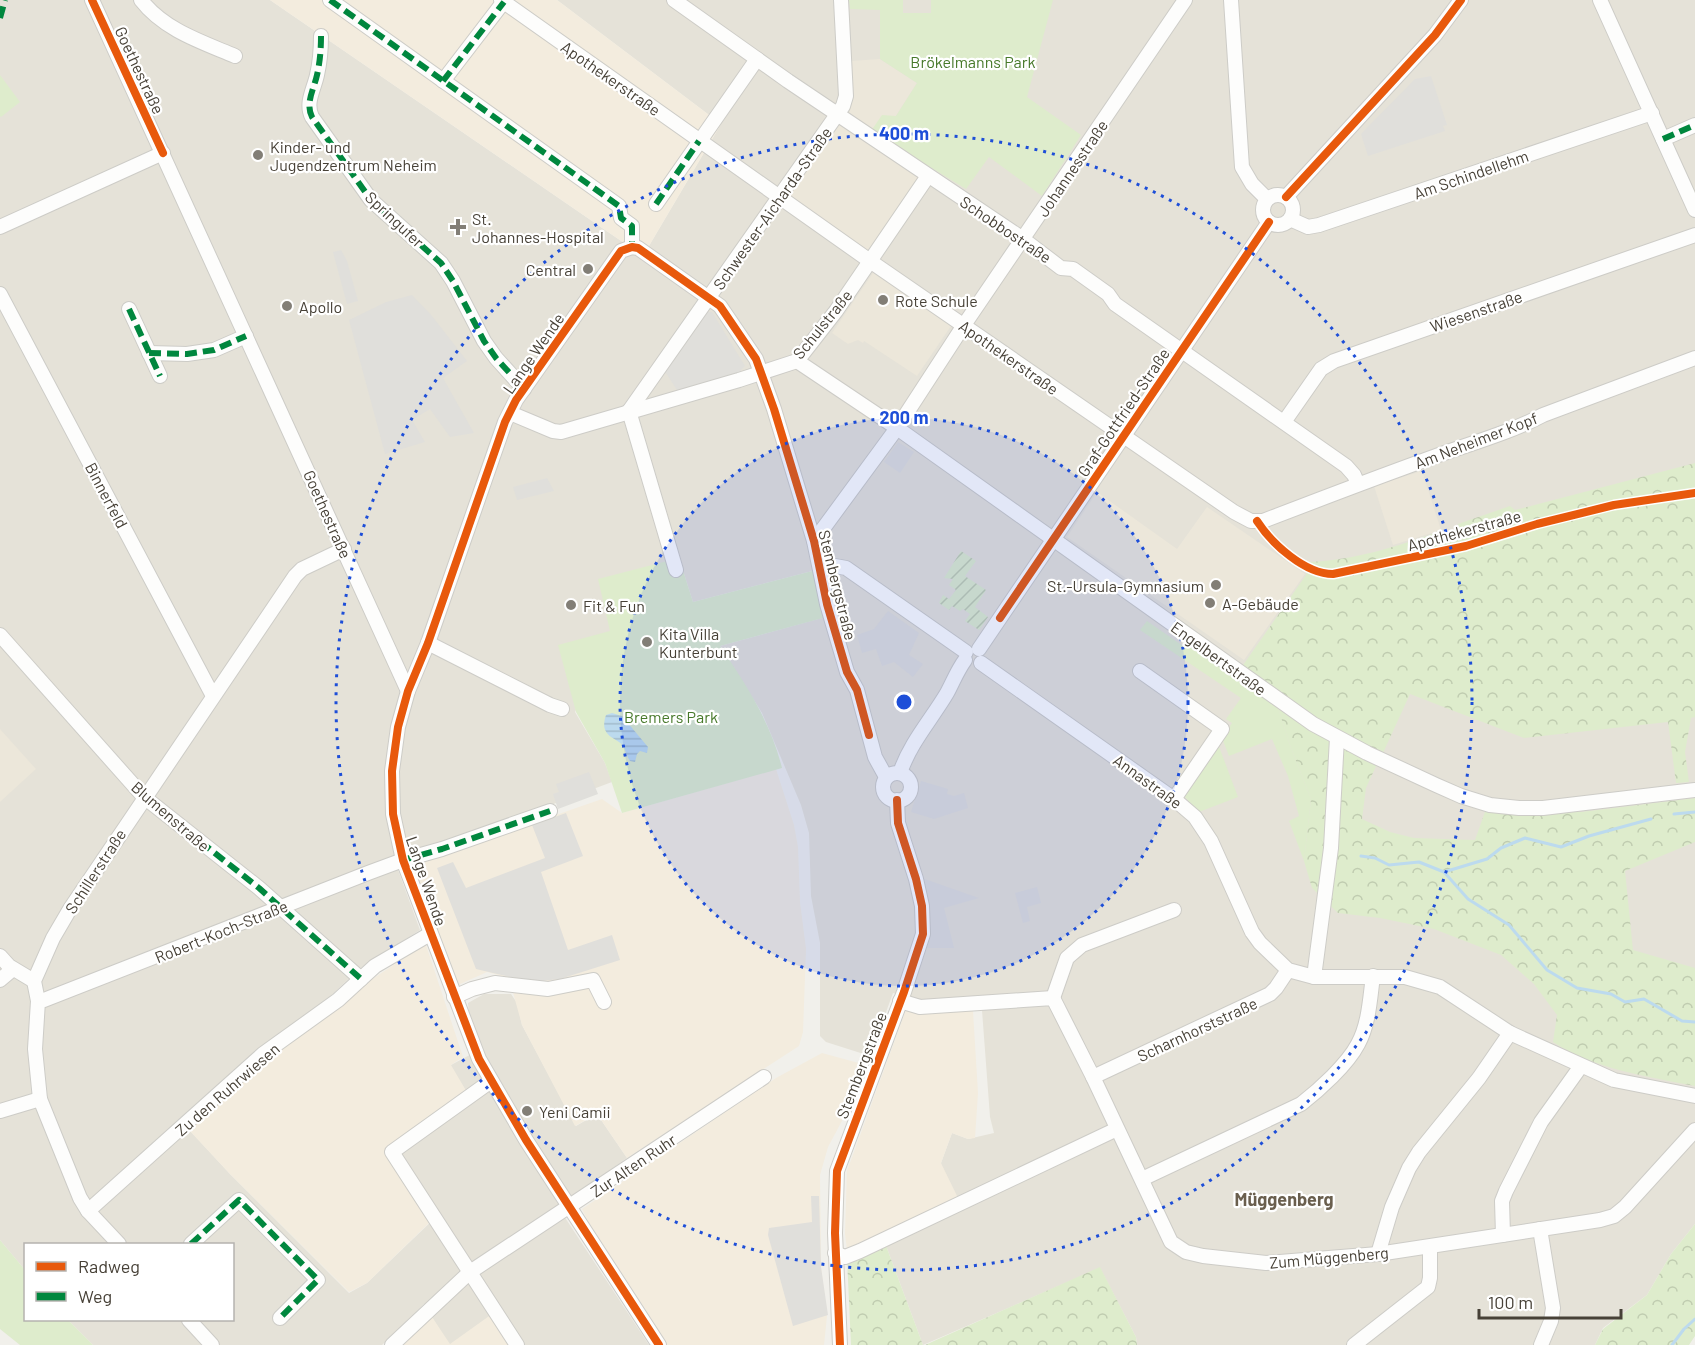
<svg xmlns="http://www.w3.org/2000/svg" width="1695" height="1345" viewBox="0 0 1695 1345" font-family="Barlow,sans-serif">
	<defs>
		<pattern id="forest-crowns" width="20" height="18" patternUnits="userSpaceOnUse" patternTransform="scale(1.5)"><rect width="20" height="18" fill="#deeccc"/><path d="M2 6a3 3 0 1 1 6 0M12 15a3 3 0 1 1 6 0" fill="none" stroke="#c0ccb0"/></pattern>
		<pattern id="garden-furrows" width="10" height="10" patternUnits="userSpaceOnUse" patternTransform="scale(1.5)"><rect width="10" height="10" fill="#deeccc"/><path d="M-1 1l2-2M0 10L10 0M9 11l2-2" fill="none" stroke="#c0ccb0"/></pattern>
		<pattern id="water-rules" width="6" height="5" patternUnits="userSpaceOnUse" patternTransform="scale(1.5)"><rect width="6" height="5" fill="#bcdaee"/><path d="M0 2.5h6" fill="none" stroke="#a3bccd"/></pattern>
	</defs>
	<rect width="100%" height="100%" fill="#f1f0eb"/>
	<!-- residential -->
	<path fill="#e5e2d8" d="M0 0H270L643 256 721 124 557 0H1695V1224L1671 1254 1647 1295 1603 1328 1595 1345H1137L1136 1337 1100 1268 923 1345 885 1243 941 1163 952 1133 968 1139 994 1133 990 1117 981 997 923 1001 893 993 870 1056 826 1042 820 1036V943L811 896 809 833 801 805 762 713 720 646 829 616 816 570 693 602 679 558 610 631 575 712 605 763 612 782 447 844 394 859 420 930 359 969 319 1007 244 1061 181 1121 230 1174 349 1293 367 1283 437 1216 395 1153 451 1065 481 1049 469 1018 468 1003 484 994H511L517 1003 522 1025 576 1126 597 1114 627 1158 558 1207 649 1345H449L424 1304 382 1345H93L68 1320H232V1244H26L25 1270 0 1240Z"/>
	<!-- commercial -->
	<g fill="#f3ecde">
		<path d="M270 0H557L721 124 643 256Z"/>
		<path d="M776 769 794 825 798 847 800 902 806 949 803 1032 799 1046 627 1158 597 1114 575 1126 522 1025 509 978 487 972 458 985 412 865 602 799 622 813Z"/>
		<path d="M426 945 463 1057 451 1065 468 1094 387 1149 431 1221 367 1283 349 1292 230 1174 188 1129 265 1059 360 987 418 949Z"/>
		<path d="M906 1010 973 1011 978 1093 975 1138 968 1139 952 1133 941 1163 959 1200 847 1250 845 1234 847 1171Z"/>
		<path d="M822 1053 866 1065 843 1119 828 1147 820 1175 821 1267 827 1316 824 1345H666L594 1233 582 1209 776 1078Z"/>
		<path d="M430 1314 450 1344 492 1314 512 1345H400Z"/>
	</g>
	<!-- education -->
	<g fill="#ece7da">
		<path d="M880 59 917 83 896 116 865 141 918 177 868 251 788 195 850 111 851 61Z"/>
		<path d="M873 273 951 326 917 376 864 341 863 343 858 340 848 344 832 333Z"/>
		<path d="M1422 471 1441 530 1393 545 1374 486Z"/>
		<path d="M1097 492 1177 549 1207 507 1305 574 1244 660 1067 537Z"/>
		<path d="M0 729 36 769 0 802Z"/>
	</g>
	<!-- green -->
	<g fill="#deeccc">
		<path d="M849 0H903V13H931V0H1053L1027 97 1081 135 1042 196 989 157 966 189 871 131 882 115 896 116 917 83 880 59V10L850 9Z"/>
		<path d="M0 75 20 102 1 117 0 116Z"/>
		<path d="M679 558 693 602 816 570 830 616 720 646C746 684 771 723 782 768L622 813 605 763 576 712 558 645 610 631 598 579Z"/>
		<path d="M1147 621 1183 646H1190L1276 702 1291 748 1311 799 1304 861 1289 821 1299 816 1288 776 1272 739 1229 756 1222 738 1232 723 1226 719 1241 698 1140 630Z"/>
		<path d="M1218 744 1238 797 1199 812 1182 794Z"/>
		<path d="M0 1240 25 1270 26 1320H68L93 1345H20L0 1329Z"/>
	</g>
	<!-- forest -->
	<g fill="url(#forest-crowns)">
		<path d="M1695 463V717L1691 718 1685 752 1689 782 1676 783 1668 722 1524 738 1410 694 1383 753 1362 747 1346 739 1241 668 1306 575 1309 562C1355 560 1395 547 1438 532L1448 538 1461 534 1458 524 1510 506 1515 510Z"/>
		<path d="M1276 702C1309 726 1340 749 1377 764L1366 788 1362 819 1390 832 1414 838 1475 840 1486 809 1529 812H1581L1695 798V842L1625 871 1633 950 1695 968V1086C1646 1076 1596 1070 1553 1042L1557 1015 1534 984 1501 955 1434 929 1380 918 1338 913 1312 888 1304 861 1311 799 1291 748Z"/>
		<path d="M1695 1224V1336L1689 1345H1595L1603 1329 1647 1295 1671 1254Z"/>
		<path d="M885 1243 923 1345H851L847 1258Z"/>
		<path d="M1100 1267 1136 1337 1137 1345H925Z"/>
	</g>
	<!-- garden -->
	<path fill="url(#garden-furrows)" d="M961 551 976 561 965 576 986 590 975 607 988 617 979 630 965 621 970 614 963 609 960 611 952 606 949 610 939 603 943 595 949 599 956 590 949 585 953 579 944 578Z"/>
	<!-- parking -->
	<g fill="#e0dfdb">
		<path d="M1431 76 1447 125 1443 126 1445 131 1368 156 1361 134 1415 79Z"/>
		<path d="M341 250 347 261 358 301 347 304 333 252Z"/>
		<path d="M412 295 432 316 467 361 443 378 474 433 450 437 430 409 412 420 425 442 385 454 349 320 386 302Z"/>
		<path d="M706 312H712L745 366 741 370 742 374 679 393 664 370Z"/>
		<path d="M898 442 914 452 900 473 884 462Z"/>
		<path d="M547 478 554 491 517 500 513 487Z"/>
		<path d="M888 611 919 633 909 655 923 664 913 677 894 662 882 666 876 649 862 653 857 635 874 629Z"/>
		<path d="M589 772 598 794 558 809 553 794 559 792 556 784Z"/>
		<path d="M921 781 948 789 947 794 954 796 964 793 968 808 934 819 911 812Z"/>
		<path d="M566 813 583 856 541 872 568 950 612 935 620 960 560 979 532 982 476 969 437 868 453 862 466 888 545 858 532 825Z"/>
		<path d="M919 877 979 898 944 908 954 948H924Z"/>
		<path d="M1037 887 1041 903 1027 907 1030 921 1023 923 1015 893Z"/>
		<path d="M811 1196H819L821 1267 828 1315 793 1326 768 1235 769 1228 812 1222Z"/>
	</g>
	<!-- water -->
	<path fill="url(#water-rules)" d="M612 713 622 716 648 747 647 753 640 751 637 754 635 762 630 761C627 757 626 752 624 747 618 737 598 738 606 715Z"/>
	<g fill="none" stroke-linecap="round" stroke-linejoin="round">
		<!-- stream -->
		<g stroke="#bcdaee" stroke-width="3">
			<path d="M1674 814 1695 812"/>
			<path d="M1361 856 1375 858 1389 865 1419 862 1444 872 1468 899 1509 925 1547 970 1577 988 1611 994 1625 1002 1644 999 1682 1021 1695 1022"/>
			<path d="M1444 872 1487 859 1501 848 1525 838 1561 847 1589 836 1651 819"/>
			<path d="M1672 1345 1684 1329 1695 1319"/>
		</g>
		<!-- minor casing -->
		<g stroke="#cdccc7" stroke-width="16">
			<g id="minor">
				<path d="M92 0 408 691"/>
				<path d="M141 0C164 30 202 42 235 56"/>
				<path d="M330 0 619 206 621 218 632 226V247"/>
				<path d="M501 0 870 261 1234 512 1251 521H1263C1320 499 1378 477 1436 456 1472 443 1509 433 1543 415L1695 358"/>
				<path d="M674 0 788 81 1023 239 1061 268 1073 269 1108 294 1115 304 1346 466 1354 475 1358 484"/>
				<path d="M1231 0 1242 167 1252 184 1267 199"/>
				<path d="M1600 0 1695 210"/>
				<path d="M321 36C321 49 320 62 317 75 314 89 305 103 312 117L371 200 441 263 453 281 484 341 496 358 524 389"/>
				<path d="M443 81 505 0"/>
				<path d="M1663 139 1695 125"/>
				<circle cx="1278" cy="210" r="15"/>
				<path d="M1286 197 1435 35 1461 0"/>
				<path d="M656 204 757 59"/>
				<path d="M1290 219 1308 227 1319 225 1652 113"/>
				<path d="M0 227 163 153"/>
				<path d="M632 247 621 251 516 400 505 422 428 643 408 691 398 727 392 771 393 814 403 860 479 1059 526 1140 659 1345"/>
				<path d="M632 247 638 248 720 306 756 359 774 409 814 541 827 604 847 672 857 690 875 757 886 777"/>
				<path d="M0 294 213 696"/>
				<path d="M129 309 160 376"/>
				<path d="M149 353 187 354 214 350 246 336"/>
				<path d="M797 361 897 428 1313 724 1367 753 1436 785 1461 796 1490 805 1519 808H1543L1695 790"/>
				<path d="M629 411 843 106 846 96 841 0"/>
				<path d="M629 411 676 570"/>
				<path d="M510 413 553 431 561 432 739 380 797 361 836 311 928 176"/>
				<path d="M1284 422 1321 369 1334 361 1695 235"/>
				<path d="M814 541 897 428 964 325 1185 0"/>
				<path d="M819 563 846 568 966 652"/>
				<path d="M0 635 144 797 259 888 361 979"/>
				<path d="M428 643 550 705 562 709"/>
				<path d="M979 649 1269 222"/>
				<path d="M981 663 1174 799 1195 817 1211 841 1252 932 1260 943 1288 970 1314 977H1405L1440 987 1510 1033 1614 1080 1695 1096"/>
				<path d="M1140 671 1222 729 1174 799"/>
				<path d="M900 773C910 743 931 720 947 693 953 682 957 671 965 660"/>
				<circle cx="897" cy="787" r="14"/>
				<path d="M0 956 9 966 34 981"/>
				<path d="M1314 977 1331 848 1337 738"/>
				<path d="M0 980 13 969"/>
				<path d="M454 997 472 989 495 983 548 989 593 980 604 1002"/>
				<path d="M1053 998 1067 958 1082 945 1174 910"/>
				<path d="M38 1001 44 1000 368 873 403 860 442 849 550 811"/>
				<path d="M900 1001 920 1007 1053 998 1093 1077 1171 1242 1186 1252 1203 1256 1266 1263 1378 1254 1600 1220 1614 1216 1625 1207 1695 1130"/>
				<path d="M1093 1077 1270 994 1276 988 1288 970"/>
				<path d="M491 1081 392 1152 517 1345"/>
				<path d="M0 1111 40 1099"/>
				<path d="M1142 1179 1301 1104C1319 1090 1347 1065 1358 1044 1369 1024 1370 998 1373 976"/>
				<path d="M88 1211 263 1054 338 1000 375 966 430 934"/>
				<path d="M1540 1229 1553 1308 1551 1321 1541 1345"/>
				<path d="M1503 1235 1502 1201 1506 1191 1541 1122 1581 1066"/>
				<path d="M119 1244 88 1211 80 1198 40 1099 35 1049 38 1001 34 981 53 938 70 909 295 576 302 569 344 549"/>
				<path d="M191 1244 239 1200 318 1280 280 1318"/>
				<path d="M835 1253 845 1257 860 1251 1117 1129"/>
				<path d="M1378 1254 1392 1207 1409 1168 1419 1152 1479 1078 1510 1033"/>
				<path d="M189 1320 212 1345"/>
				<path d="M392 1345 470 1272 764 1077"/>
				<path d="M840 1345 835 1233 837 1171 904 992 923 934 922 906 916 879 898 823 897 800"/>
				<path d="M1354 1345 1428 1287 1430 1278V1247"/>
			</g>
		</g>
		<!-- minor -->
		<use href="#minor" stroke="#fdfdfc" stroke-width="14"/>
		<!-- quiet -->
		<g stroke="#00873e" stroke-width="6" stroke-dasharray="12 6" stroke-linecap="butt">
			<path d="M330 0 619 206 621 218 632 226V247"/>
			<path d="M0 18 5 0"/>
			<path d="M321 36C321 49 320 62 317 75 314 89 305 103 312 117L371 200 441 263 453 281 484 341 496 358 524 389"/>
			<path d="M443 81 504 2"/>
			<path d="M1663 139 1695 125"/>
			<path d="M656 204 699 141"/>
			<path d="M129 309 160 376"/>
			<path d="M149 353 187 354 214 350 246 336"/>
			<path d="M144 797 259 888 361 979"/>
			<path d="M403 860 442 849 550 811"/>
			<path d="M191 1244 239 1200 318 1280 280 1318"/>
		</g>
		<!-- cycleway casing -->
		<g stroke="#fff" stroke-width="11">
			<g id="cycleway">
				<path d="M92 0 163 153"/>
				<path d="M1286 197 1435 35 1461 0"/>
				<path d="M1257 521C1272 544 1305 574 1333 574L1466 546 1537 524 1614 505 1695 493"/>
				<path d="M1000 618 1269 222"/>
				<path d="M659 1345 526 1140 479 1059 403 860 393 814 392 771 398 727 408 691 428 643 505 422 516 400 621 251 632 247 638 248 720 306 756 359 774 409 814 541 827 604 847 672 857 690 869 735"/>
				<path d="M840 1345 835 1233 837 1171 904 992 923 934 922 906 916 879 898 823 897 800"/>
			</g>
		</g>
		<!-- cycleway -->
		<use href="#cycleway" stroke="#e8590c" stroke-width="8"/>
	</g>
	<!-- distance rings -->
	<circle cx="904" cy="702" r="284" fill="#1d4ed8" fill-opacity=".12"/>
	<g fill="none" stroke="#1d4ed8" stroke-width="3" stroke-dasharray="3 6">
		<circle cx="904" cy="702" r="284"/>
		<circle cx="904" cy="702" r="568"/>
	</g>
	<!-- markers -->
	<g fill="#827e76" stroke="#fff" stroke-width="2">
		<circle cx="258" cy="155" r="6"/>
		<path d="M455 218h6v6h6v6h-6v6h-6v-6h-6v-6h6z"/>
		<circle cx="588" cy="269" r="6"/>
		<circle cx="883" cy="300" r="6"/>
		<circle cx="287" cy="306" r="6"/>
		<circle cx="1216" cy="585" r="6"/>
		<circle cx="1210" cy="603" r="6"/>
		<circle cx="571" cy="605" r="6"/>
		<circle cx="647" cy="642" r="6"/>
		<circle cx="527" cy="1111" r="6"/>
	</g>
	<g text-anchor="middle" dominant-baseline="central" stroke-width="4.5" stroke-linejoin="round" paint-order="stroke">
		<!-- park labels -->
		<g font-size="16" fill="#47792a" stroke="#fff">
			<text x="973" y="61">Brökelmanns Park</text>
			<text x="671" y="716">Bremers Park</text>
		</g>
		<!-- street labels -->
		<g font-size="16" fill="#474137" stroke="#fff">
			<text transform="translate(140 70) rotate(65)">Goethestraße</text>
			<text transform="translate(611 78) rotate(35)">Apothekerstraße</text>
			<text transform="translate(1072 168) rotate(-56)">Johannesstraße</text>
			<text transform="translate(1471 174) rotate(-19)">Am Schindellehm</text>
			<text transform="translate(772 208) rotate(-55)">Schwester-Aicharda-Straße</text>
			<text transform="translate(395 219) rotate(43)">Springufer</text>
			<text transform="translate(1006 229) rotate(34)">Schobbostraße</text>
			<text transform="translate(1476 311) rotate(-19)">Wiesenstraße</text>
			<text transform="translate(822 324) rotate(-51)">Schulstraße</text>
			<text transform="translate(533 353) rotate(-55)">Lange Wende</text>
			<text transform="translate(1009 357) rotate(35)">Apothekerstraße</text>
			<text transform="translate(1123 412) rotate(-56)">Graf-Gottfried-Straße</text>
			<text transform="translate(1476 440) rotate(-21)">Am Neheimer Kopf</text>
			<text transform="translate(107 495) rotate(62)">Binnerfeld</text>
			<text transform="translate(328 514) rotate(66)">Goethestraße</text>
			<text transform="translate(1464 530) rotate(-15)">Apothekerstraße</text>
			<text transform="translate(838 585) rotate(76)">Stembergstraße</text>
			<text transform="translate(1219 658) rotate(36)">Engelbertstraße</text>
			<text transform="translate(1148 781) rotate(36)">Annastraße</text>
			<text transform="translate(171 816) rotate(41)">Blumenstraße</text>
			<text transform="translate(95 871) rotate(-57)">Schillerstraße</text>
			<text transform="translate(427 881) rotate(71)">Lange Wende</text>
			<text transform="translate(221 931) rotate(-22)">Robert-Koch-Straße</text>
			<text transform="translate(1197 1029) rotate(-25)">Scharnhorststraße</text>
			<text transform="translate(861 1065) rotate(-69)">Stembergstraße</text>
			<text transform="translate(227 1089) rotate(-41)">Zu den Ruhrwiesen</text>
			<text transform="translate(633 1165) rotate(-34)">Zur Alten Ruhr</text>
			<text transform="translate(1329 1257) rotate(-5)">Zum Müggenberg</text>
		</g>
		<!-- poi labels -->
		<g font-size="16" fill="#474137" stroke="#fff" text-anchor="start">
			<text x="270" y="146">Kinder- und<tspan x="270" dy="18">Jugendzentrum Neheim</tspan></text>
			<text x="472" y="218">St.<tspan x="472" dy="18">Johannes-Hospital</tspan></text>
			<text x="576" y="269" text-anchor="end">Central</text>
			<text x="895" y="300">Rote Schule</text>
			<text x="299" y="306">Apollo</text>
			<text x="1204" y="585" text-anchor="end">St.-Ursula-Gymnasium</text>
			<text x="1222" y="603">A-Gebäude</text>
			<text x="583" y="605">Fit &amp; Fun</text>
			<text x="659" y="633">Kita Villa<tspan x="659" dy="18">Kunterbunt</tspan></text>
			<text x="539" y="1111">Yeni Camii</text>
		</g>
		<!-- neighbourhood labels -->
		<g font-size="18" font-weight="bold" fill="#6a5f4e" stroke="#fff">
			<text x="1284" y="1199">Müggenberg</text>
		</g>
	</g>
	<circle cx="904" cy="702" r="9" fill="#1d4ed8" stroke="#fff" stroke-width="3"/>
	<g font-size="18" text-anchor="middle" font-weight="bold" fill="#1d4ed8" stroke="#fff" stroke-width="4.5" stroke-linejoin="round" paint-order="stroke">
		<text x="904" y="140">400 m</text>
		<text x="904" y="424">200 m</text>
	</g>
	<!-- legend -->
	<rect x="24" y="1243" width="210" height="78" fill="#ffffff" stroke="#b5b3af" stroke-width="1.5"/>
	<rect x="36" y="1262" width="30" height="9" fill="#e8590c" stroke="#b5b3af" stroke-width="1.5"/>
	<text x="78" y="1273" font-size="18" fill="#474137">Radweg</text>
	<rect x="36" y="1292" width="30" height="9" fill="#00873e" stroke="#b5b3af" stroke-width="1.5"/>
	<text x="78" y="1303" font-size="18" fill="#474137">Weg</text>
	<!-- scale -->
	<path d="M1479 1309v9h142v-9" fill="none" stroke="#474137" stroke-width="3"/>
	<text x="1488" y="1309" font-size="18" fill="#474137" stroke="#ffffff" stroke-width="4.5" paint-order="stroke">100 m</text>
</svg>
